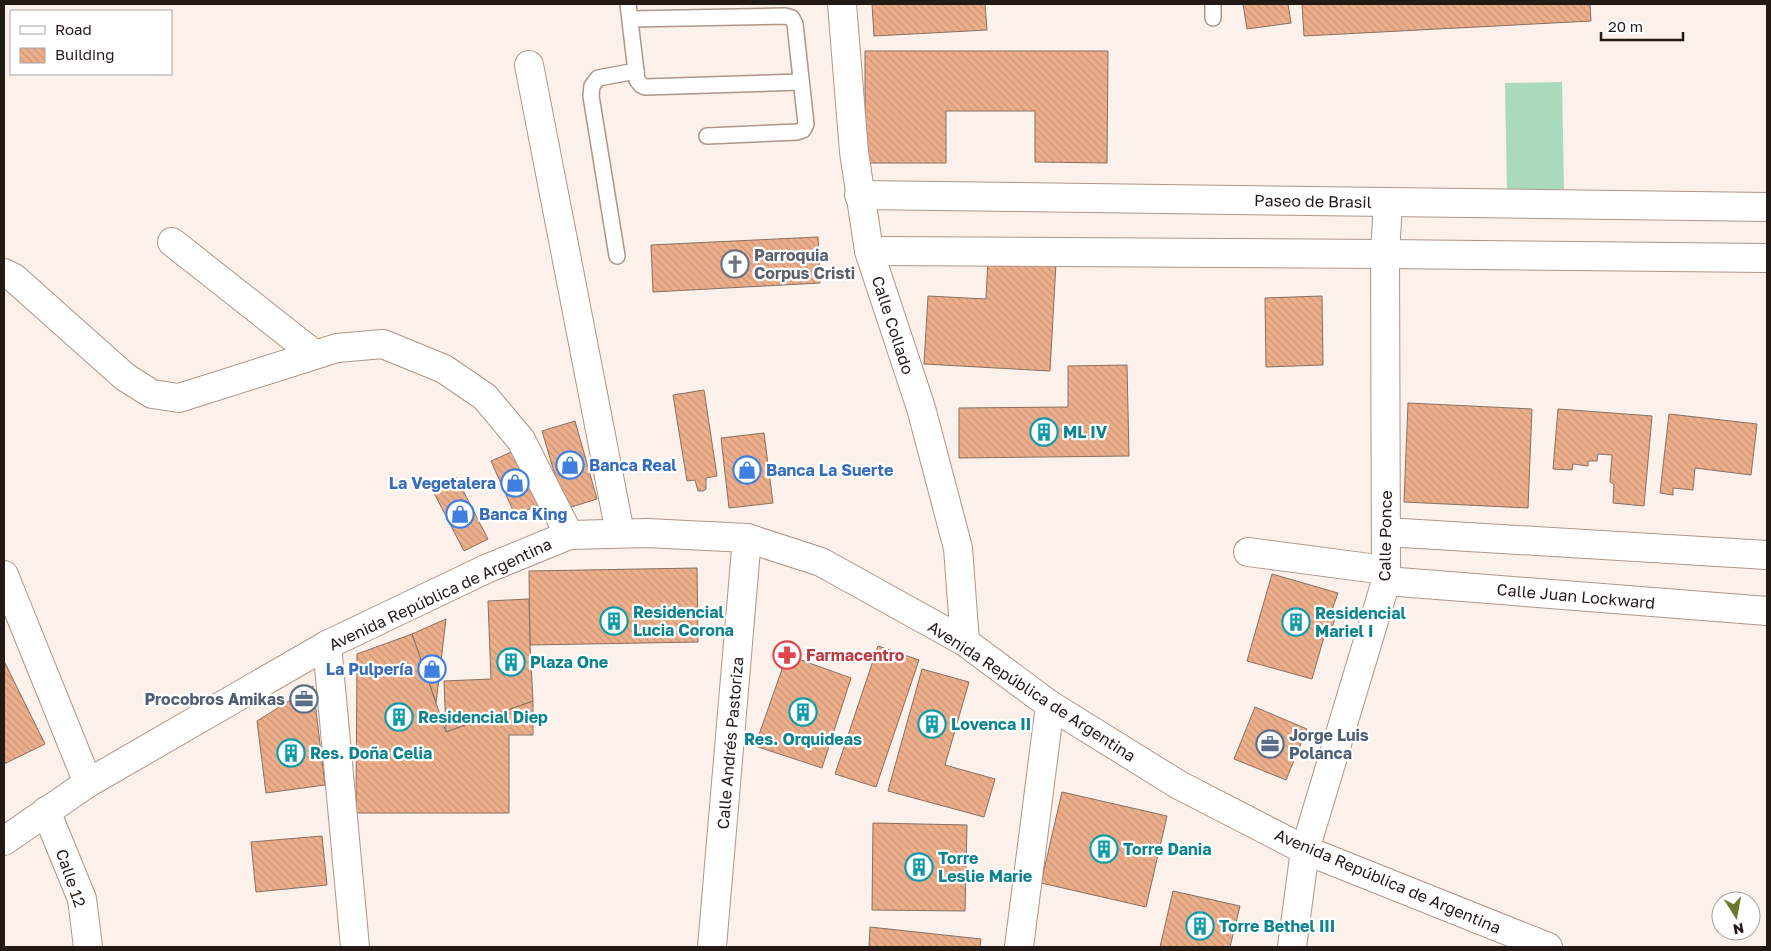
<svg xmlns="http://www.w3.org/2000/svg" width="1771" height="951" viewBox="0 0 1771 951" font-family="'Golos Text',sans-serif">
	<defs>
		<pattern id="building-back-hatch" width="6" height="6" patternUnits="userSpaceOnUse" patternTransform="scale(1.25)"><rect width="6" height="6" fill="#edaf8b"/><path d="M-1 5l2 2M0 0l6 6M5-1l2 2" fill="none" stroke="#cb9677"/></pattern>
	</defs>
	<rect width="100%" height="100%" fill="#fbf0ea"/>
	<!-- grass -->
	<path fill="#aadabc" d="M1562 82 1564 189 1507 190 1505 83Z"/>
	<!-- building -->
	<g fill="url(#building-back-hatch)" stroke="#877062">
		<path d="M872 4H985L987 30 874 36Z"/>
		<path d="M1243 4H1288L1291 23 1247 29Z"/>
		<path d="M1302 4H1590L1591 21 1304 36Z"/>
		<path d="M865 51H1108L1107 163 1035 162V111H946V163H865Z"/>
		<path d="M818 237 820 283 653 292 651 245Z"/>
		<path d="M988 259 1056 263 1050 371 924 364 928 296 986 299Z"/>
		<path d="M1322 296 1323 365 1266 367 1265 298Z"/>
		<path d="M1127 365 1129 456 959 458V408L1068 407V366Z"/>
		<path d="M704 390 717 476 706 478V489L703 491H698L695 480 687 481 673 395Z"/>
		<path d="M1408 403 1532 409 1528 508 1404 502Z"/>
		<path d="M1558 409 1652 416 1644 506 1613 503 1614 484 1610 482 1612 455 1598 454 1597 461H1588V466L1573 464 1572 470 1553 469Z"/>
		<path d="M1669 414 1757 424 1751 475 1695 468 1693 490 1673 488V495L1660 493Z"/>
		<path d="M575 421 597 499 565 509 542 431Z"/>
		<path d="M764 433 773 503 729 508 721 438Z"/>
		<path d="M516 450 539 505 515 515 491 461Z"/>
		<path d="M456 477 488 539 464 551 432 489Z"/>
		<path d="M697 568 698 642 530 645 529 571Z"/>
		<path d="M1272 574 1338 593 1331 613 1336 615 1331 631 1326 630 1312 679 1247 661Z"/>
		<path d="M529 599 530 645 533 701 446 732 444 681 491 679 488 601Z"/>
		<path d="M446 619 436 703 412 634Z"/>
		<path d="M412 634 446 732 533 701V735H509V813H356L357 654Z"/>
		<path d="M878 646 919 660 876 787 835 774Z"/>
		<path d="M787 655 851 678 822 768 755 746Z"/>
		<path d="M4 661 45 744 4 764Z"/>
		<path d="M922 669 969 682 945 765 995 779 984 817 888 791Z"/>
		<path d="M313 686 325 785 266 793 257 721Z"/>
		<path d="M1255 707 1307 729 1286 780 1234 759Z"/>
		<path d="M1062 792 1167 816 1146 907 1041 883Z"/>
		<path d="M873 823 967 825 965 911 872 910Z"/>
		<path d="M322 836 327 885 256 892 251 842Z"/>
		<path d="M1173 891 1240 906 1230 947H1160Z"/>
		<path d="M870 927 981 939 980 947H869Z"/>
	</g>
	<g fill="none" stroke-linecap="round" stroke-linejoin="round">
		<!-- lane casing -->
		<g stroke="#ae9588" stroke-width="18">
			<g id="lane">
				<path d="M628 4 637 80 641 85 645 87 801 82"/>
				<path d="M1213 4V18"/>
				<path d="M630 19 785 16 792 18 795 24 806 124 803 130 797 132 707 136"/>
				<path d="M617 256 591 96 592 86 598 78 636 71"/>
			</g>
		</g>
		<!-- street casing -->
		<g stroke="#ae9588" stroke-width="30">
			<g id="street">
				<path d="M842 4 854 152 869 251 921 408 958 548 965 642"/>
				<path d="M529 65 620 533"/>
				<path d="M859 195 1767 207"/>
				<path d="M172 242 314 354"/>
				<path d="M869 251 1385 254 1767 258"/>
				<path d="M4 273 14 278 125 377 152 394 179 398 337 348 383 344 444 369 485 397 521 440 569 535"/>
				<path d="M1386 532 1767 555"/>
				<path d="M1248 552 1385 570"/>
				<path d="M4 575 88 783"/>
				<path d="M1386 581 1767 611"/>
				<path d="M327 645 355 947"/>
				<path d="M46 811 82 899 88 947"/>
				<path d="M712 947 747 538"/>
				<path d="M1019 947 1050 705"/>
				<path d="M1292 947 1305 850 1386 581 1385 254 1388 202"/>
			</g>
		</g>
		<!-- secondary casing -->
		<g stroke="#ae9588" stroke-width="30">
			<path id="secondary" d="M4 841 88 783 327 645 486 569 569 535 647 533 747 538 821 562 965 642 1050 705 1179 785 1305 850 1548 947"/>
		</g>
		<!-- lane -->
		<use href="#lane" stroke="#fff" stroke-width="15"/>
		<!-- street -->
		<use href="#street" stroke="#fff" stroke-width="28"/>
		<!-- secondary -->
		<use href="#secondary" stroke="#fff" stroke-width="28"/>
	</g>
	<!-- icons -->
	<defs>
		<g id="church-ring" transform="scale(1.4375)"><circle r="9.5" fill="#fff" stroke="#6b7280" stroke-width="1.5"/><path d="M-1.2-6h2.4v3.5h3.3v2.4h-3.3V6h-2.4V-.1h-3.3v-2.4h3.3Z" fill="#6b7280"/></g>
		<g id="building-ring" transform="scale(1.4375)"><circle r="9.5" fill="#fff" stroke="#0f9aa8" stroke-width="1.5"/><path d="M-4-6H4V6H1V3H-1V6H-4ZM-2.5-4.3h1.7v1.8h-1.7ZM.8-4.3h1.7v1.8H.8ZM-2.5-1h1.7V.8h-1.7ZM.8-1h1.7V.8H.8Z" fill="#0f9aa8"/></g>
		<g id="shop-ring" transform="scale(1.4375)"><circle r="9.5" fill="#fff" stroke="#3f7fe0" stroke-width="1.5"/><path d="M-5-2.5h2.3a2.7 3.5 0 0 1 5.4 0H5L5.5 6h-11ZM-1.5-2.5h3a1.5 2.3 0 0 0-3 0Z" fill="#3f7fe0"/></g>
		<g id="pharmacy-ring" transform="scale(1.4375)"><circle r="9.5" fill="#fff" stroke="#e0444e" stroke-width="1.5"/><path d="M-2-6h4v4h4v4h-4v4h-4v-4h-4v-4h4Z" fill="#e0444e"/></g>
		<g id="office-ring" transform="scale(1.4375)"><circle r="9.5" fill="#fff" stroke="#5c6f8a" stroke-width="1.5"/><path d="M-6-3h4V-5.5h4V-3h4V5H-6ZM-1-4.5V-3h2v-1.5ZM-6 0V1H6V0Z" fill="#5c6f8a"/></g>
	</defs>
	<g fill-rule="evenodd">
		<use href="#church-ring" x="735" y="264"/>
		<use href="#building-ring" x="1044" y="432"/>
		<use href="#shop-ring" x="570" y="465"/>
		<use href="#shop-ring" x="747" y="470"/>
		<use href="#shop-ring" x="515" y="483"/>
		<use href="#shop-ring" x="460" y="514"/>
		<use href="#building-ring" x="614" y="621"/>
		<use href="#building-ring" x="1296" y="622"/>
		<use href="#pharmacy-ring" x="787" y="655"/>
		<use href="#building-ring" x="511" y="662"/>
		<use href="#shop-ring" x="432" y="669"/>
		<use href="#office-ring" x="304" y="699"/>
		<use href="#building-ring" x="803" y="712"/>
		<use href="#building-ring" x="399" y="717"/>
		<use href="#building-ring" x="932" y="724"/>
		<use href="#office-ring" x="1270" y="744"/>
		<use href="#building-ring" x="291" y="753"/>
		<use href="#building-ring" x="1104" y="849"/>
		<use href="#building-ring" x="919" y="867"/>
		<use href="#building-ring" x="1200" y="926"/>
	</g>
	<g text-anchor="middle" dominant-baseline="central" stroke-width="4.5" stroke-linejoin="round" paint-order="stroke">
		<!-- street labels -->
		<g font-size="16" fill="#231a15" stroke="#fff">
			<text transform="translate(1313 201) rotate(1)">Paseo de Brasil</text>
			<text transform="translate(893 325) rotate(72)">Calle Collado</text>
			<text transform="translate(1385 536) rotate(-89)">Calle Ponce</text>
			<text transform="translate(440 594) rotate(-25)">Avenida República de Argentina</text>
			<text transform="translate(1576 596) rotate(5)">Calle Juan Lockward</text>
			<text transform="translate(1032 691) rotate(33)">Avenida República de Argentina</text>
			<text transform="translate(730 743) rotate(-85)">Calle Andrés Pastoriza</text>
			<text transform="translate(71 878) rotate(71)">Calle 12</text>
			<text transform="translate(1388 881) rotate(23)">Avenida República de Argentina</text>
		</g>
		<!-- worship labels -->
		<g font-size="16" font-weight="bold" fill="#5b616d" stroke="#fff" text-anchor="start">
			<text x="754" y="255">Parroquia<tspan x="754" dy="18">Corpus Cristi</tspan></text>
		</g>
		<!-- culture labels -->
		<g font-size="16" font-weight="bold" fill="#0d838f" stroke="#fff" text-anchor="start">
			<text x="1063" y="432">ML IV</text>
			<text x="633" y="612">Residencial<tspan x="633" dy="18">Lucia Corona</tspan></text>
			<text x="1315" y="613">Residencial<tspan x="1315" dy="18">Mariel I</tspan></text>
			<text x="530" y="662">Plaza One</text>
			<text x="418" y="717">Residencial Diep</text>
			<text x="951" y="724">Lovenca II</text>
			<text x="803" y="739" text-anchor="middle">Res. Orquideas</text>
			<text x="310" y="753">Res. Doña Celia</text>
			<text x="1123" y="849">Torre Dania</text>
			<text x="938" y="858">Torre<tspan x="938" dy="18">Leslie Marie</tspan></text>
			<text x="1219" y="926">Torre Bethel III</text>
		</g>
		<!-- shop labels -->
		<g font-size="16" font-weight="bold" fill="#366cbe" stroke="#fff" text-anchor="start">
			<text x="589" y="465">Banca Real</text>
			<text x="766" y="470">Banca La Suerte</text>
			<text x="496" y="483" text-anchor="end">La Vegetalera</text>
			<text x="479" y="514">Banca King</text>
			<text x="413" y="669" text-anchor="end">La Pulpería</text>
		</g>
		<!-- health labels -->
		<g font-size="16" font-weight="bold" fill="#be3a42" stroke="#fff" text-anchor="start">
			<text x="806" y="655">Farmacentro</text>
		</g>
		<!-- service labels -->
		<g font-size="16" font-weight="bold" fill="#4e5e75" stroke="#fff" text-anchor="end">
			<text x="285" y="699">Procobros Amikas</text>
			<text x="1289" y="735" text-anchor="start">Jorge Luis<tspan x="1289" dy="18">Polanca</tspan></text>
		</g>
	</g>
	<!-- border -->
	<rect width="1771" height="951" fill="none" stroke="#231a15" stroke-width="10"/>
	<!-- legend -->
	<rect x="10" y="10" width="162" height="65" fill="#ffffff" stroke="#a7a3a1"/>
	<rect x="20" y="26" width="25" height="8" fill="#ffffff" stroke="#a7a3a1"/>
	<text x="55" y="35" font-size="15" fill="#231a15">Road</text>
	<rect x="20" y="48" width="25" height="15" fill="url(#building-back-hatch)" stroke="#a7a3a1"/>
	<text x="55" y="60" font-size="15" fill="#231a15">Building</text>
	<!-- north arrow -->
	<g transform="translate(1736 916) rotate(169)"><circle r="24" fill="#ffffff" stroke="#a7a3a1"/>
	<path d="M0-4L9 19L0 12L-9 19Z" fill="#687a29"/>
	<text y="-8" font-size="14" font-weight="bold" text-anchor="middle" fill="#231a15">N</text>
	</g>
	<!-- scale -->
	<path d="M1601 32v8h82v-8" fill="none" stroke="#231a15" stroke-width="2.5"/>
	<text x="1608" y="32" font-size="15" fill="#231a15" stroke="#ffffff" stroke-width="4" paint-order="stroke">20 m</text>
</svg>
